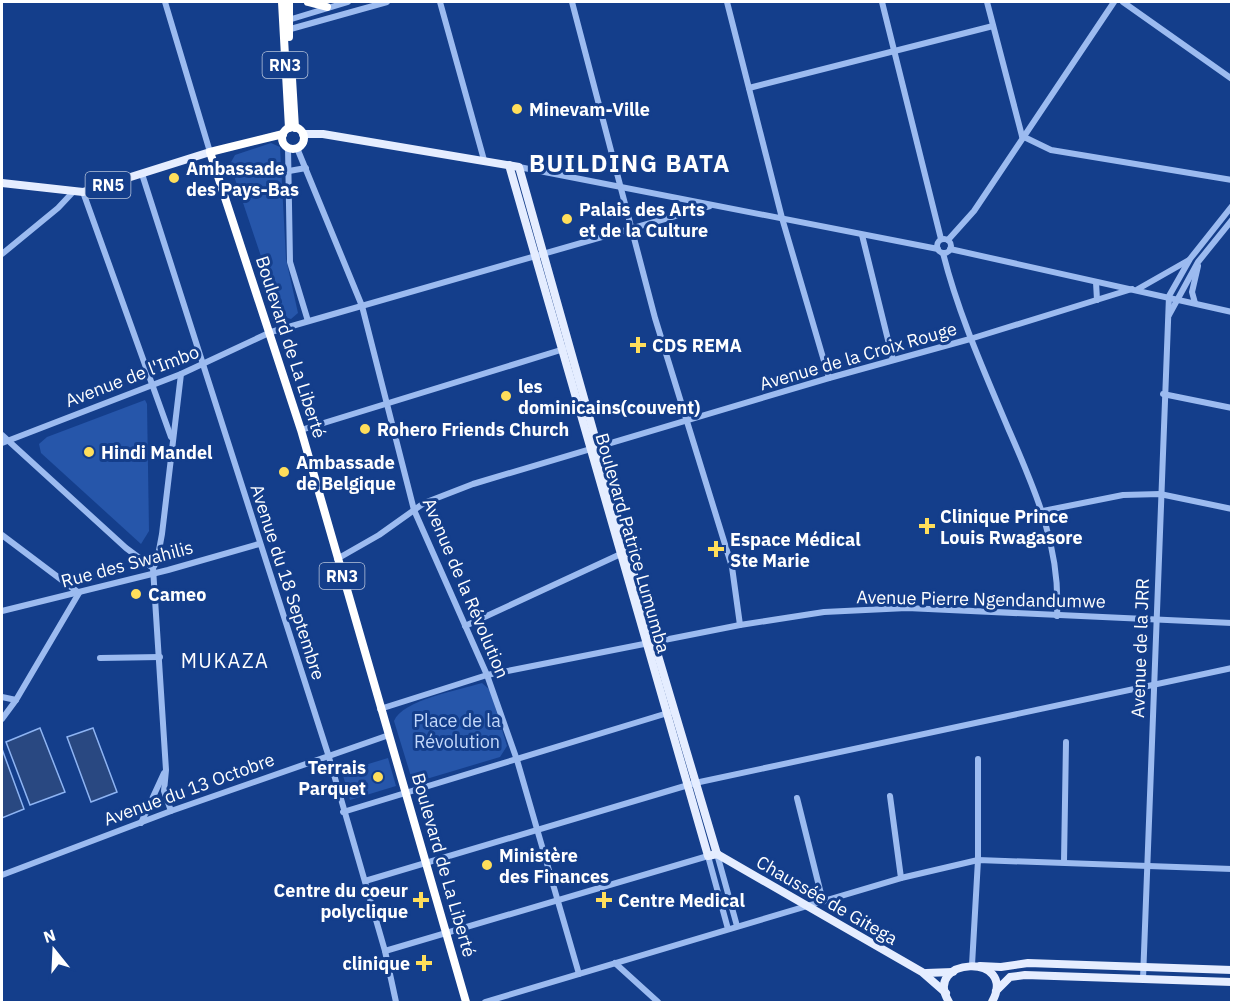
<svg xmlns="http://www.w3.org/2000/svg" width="1233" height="1004" viewBox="0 0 1233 1004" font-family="'IBM Plex Sans',sans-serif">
	<rect width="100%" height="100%" fill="#143e8b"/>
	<!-- green -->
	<g fill="#2656aa">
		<path d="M271 143 280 147 286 259 298 313 291 319 281 316 230 164 235 155Z"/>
		<path d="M145 400 147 404 149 531 141 544 41 453 39 444 47 437Z"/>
		<path d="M482 683 490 690 507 746 500 757 413 783 394 721C402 700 460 690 482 683Z"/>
		<path d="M388 758 396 786 350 800 342 772Z"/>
	</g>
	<!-- water -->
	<g fill="#294881" stroke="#8eb4f3" stroke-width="1.5">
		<path d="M40 728 65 792 30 805 6 742Z"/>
		<path d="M93 728 117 792 91 802 67 737Z"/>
		<path d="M2 749 24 809 2 818Z"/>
	</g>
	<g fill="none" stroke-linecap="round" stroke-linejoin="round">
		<!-- minor -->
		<g stroke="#9cbbf0" stroke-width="6">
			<path d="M165 2 210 152"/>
			<path d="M440 2 484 160"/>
			<path d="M572 2 655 318 732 567 740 625"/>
			<path d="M727 2 782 218 829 378"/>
			<path d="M882 2 941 239"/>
			<path d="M987 2 1022 136"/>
			<path d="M1123 2 1232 79"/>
			<path d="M285 21 348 2"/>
			<path d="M287 30 387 2"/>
			<path d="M749 88 993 26"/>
			<path d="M1022 136 1051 150 1232 180"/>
			<path d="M288 148 290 262 308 321"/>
			<path d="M297 148 362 306 414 510 487 675 517 760 579 974"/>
			<path d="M519 167 938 249"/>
			<path d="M289 171 306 168"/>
			<path d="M142 174 328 754 385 951 396 1002"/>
			<path d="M83 192 171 437"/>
			<path d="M862 235 893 360"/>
			<circle cx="944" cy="246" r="7"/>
			<path d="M948 240 974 211 1114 2"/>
			<path d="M950 249 1232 312"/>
			<path d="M943 253C958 313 984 371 1008 428 1035 490 1061 547 1057 616"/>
			<path d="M2 254 58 208 73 192"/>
			<path d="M1096 282 1097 300"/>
			<path d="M1138 289 1189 260"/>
			<path d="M1195 303 1192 292 1198 266"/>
			<path d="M1169 315 1198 262 1232 220"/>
			<path d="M1163 394 1232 408"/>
			<path d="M301 430 564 349"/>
			<path d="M2 435 126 548 153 568"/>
			<path d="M2 443 181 374 271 332 710 206"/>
			<path d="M1043 511 1123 495 1160 494 1232 509"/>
			<path d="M2 535 79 593 16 700 2 719"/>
			<path d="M337 559 379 535 424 503 473 484 829 378 970 339 1132 289"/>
			<path d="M2 611 168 570 259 544"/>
			<path d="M465 626 625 552"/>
			<path d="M100 658 160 657"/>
			<path d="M2 697 16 700"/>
			<path d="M380 709 487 675 740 625 824 612 907 608 1232 623"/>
			<path d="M890 796 901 878"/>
			<path d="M797 798 823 902"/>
			<path d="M171 811 164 791 166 770 153 568 157 561 162 534 181 374"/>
			<path d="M343 812 671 712"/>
			<path d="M141 823 164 773"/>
			<path d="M717 854 737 926"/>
			<path d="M1064 862 1066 742"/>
			<path d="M2 875 171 811 389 735"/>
			<path d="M365 881 695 783 1232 668"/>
			<path d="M385 951 708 856 728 929"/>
			<path d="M615 963 658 1002"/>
			<path d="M972 965 978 860V759"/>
			<path d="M1143 979 1169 296 1190 259 1232 206"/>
			<path d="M485 1002 901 878 978 860 1232 869"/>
		</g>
		<!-- major -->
		<g stroke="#e5edff" stroke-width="8">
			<path d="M303 134H323L519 167 627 551 717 854"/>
			<path d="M509 165 708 856 717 854"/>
			<path d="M2 183 83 192 210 152"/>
			<path d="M717 854 922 972 946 993"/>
			<path d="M980 966 1001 967 1028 963 1232 970"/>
			<path d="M926 973 953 972"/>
			<path d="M996 991 1010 977 1025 975 1232 982"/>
			<path d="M949 1002C921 957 1019 952 992 1002"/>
		</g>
		<!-- highway -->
		<g stroke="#fff" stroke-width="8">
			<path d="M282 2 289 128"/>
			<path d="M289 2V37"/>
			<path d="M308 2 327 7"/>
			<path d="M291 62 295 128"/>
			<circle cx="293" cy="138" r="11"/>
			<path d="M283 134 210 152 301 430 466 1002"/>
		</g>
	</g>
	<!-- markers -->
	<g fill="#ffde5b" stroke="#143e8b" stroke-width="2">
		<circle cx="517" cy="109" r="6"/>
		<circle cx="174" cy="178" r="6"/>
		<circle cx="567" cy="219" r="6"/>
		<path d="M635 336h6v6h6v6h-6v6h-6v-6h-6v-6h6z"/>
		<circle cx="506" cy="396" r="6"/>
		<circle cx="365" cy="429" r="6"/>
		<circle cx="89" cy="452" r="6"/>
		<circle cx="284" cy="472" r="6"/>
		<path d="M924 517h6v6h6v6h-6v6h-6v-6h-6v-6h6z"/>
		<path d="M713 540h6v6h6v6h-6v6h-6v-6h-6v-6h6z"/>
		<circle cx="136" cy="594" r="6"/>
		<circle cx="378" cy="777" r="6"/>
		<circle cx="487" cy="865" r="6"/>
		<path d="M418 891h6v6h6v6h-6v6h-6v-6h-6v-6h6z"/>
		<path d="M601 891h6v6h6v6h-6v6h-6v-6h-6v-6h6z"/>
		<path d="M421 954h6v6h6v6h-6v6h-6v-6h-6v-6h6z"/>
	</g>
	<g text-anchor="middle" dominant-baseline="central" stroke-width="6" stroke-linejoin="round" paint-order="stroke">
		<!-- shield labels -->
		<g fill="#143e8b" stroke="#b8c5dc" stroke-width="1.5">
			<rect x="262.5" y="52" width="45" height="26" rx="4.5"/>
			<rect x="85.5" y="172" width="45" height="26" rx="4.5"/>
			<rect x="319.5" y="563" width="45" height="26" rx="4.5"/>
		</g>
		<g font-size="16" font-weight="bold" fill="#fff">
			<text x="285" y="65">RN3</text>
			<text x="108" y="185">RN5</text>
			<text x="342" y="576">RN3</text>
		</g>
		<!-- poi labels -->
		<g font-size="18" font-weight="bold" fill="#fff" stroke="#143e8b" text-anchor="start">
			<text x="529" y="109">Minevam-Ville</text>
			<text x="186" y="168">Ambassade<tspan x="186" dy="21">des Pays-Bas</tspan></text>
			<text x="579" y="209">Palais des Arts<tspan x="579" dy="21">et de la Culture</tspan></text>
			<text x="652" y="345">CDS REMA</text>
			<text x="518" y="386">les<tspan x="518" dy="21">dominicains(couvent)</tspan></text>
			<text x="377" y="429">Rohero Friends Church</text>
			<text x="101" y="452">Hindi Mandel</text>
			<text x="296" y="462">Ambassade<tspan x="296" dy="21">de Belgique</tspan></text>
			<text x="940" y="516">Clinique Prince<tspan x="940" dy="21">Louis Rwagasore</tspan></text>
			<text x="730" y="539">Espace Médical<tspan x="730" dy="21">Ste Marie</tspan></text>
			<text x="148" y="594">Cameo</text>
			<text x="366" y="767" text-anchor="end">Terrais<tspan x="366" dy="21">Parquet</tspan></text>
			<text x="499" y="855">Ministère<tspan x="499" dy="21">des Finances</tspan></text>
			<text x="408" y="890" text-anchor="end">Centre du coeur<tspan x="408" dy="21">polyclique</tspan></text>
			<text x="618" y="900">Centre Medical</text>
			<text x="410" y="963" text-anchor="end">clinique</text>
		</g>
		<!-- street labels -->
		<g font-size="18" fill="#fff" stroke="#143e8b">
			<text transform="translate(291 347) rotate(72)">Boulevard de La Liberté</text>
			<text transform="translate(858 356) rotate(-16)">Avenue de la Croix Rouge</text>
			<text transform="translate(132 376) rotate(-21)">Avenue de l'Imbo</text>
			<text transform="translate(633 543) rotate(74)">Boulevard Patrice Lumumba</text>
			<text transform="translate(127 564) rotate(-15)">Rue des Swahilis</text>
			<text transform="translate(288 582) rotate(72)">Avenue du 18 Septembre</text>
			<text transform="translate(466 588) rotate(67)">Avenue de la Révolution</text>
			<text transform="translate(981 599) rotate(1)">Avenue Pierre Ngendandumwe</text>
			<text transform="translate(1140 648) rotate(-88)">Avenue de la JRR</text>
			<text transform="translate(189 789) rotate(-20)">Avenue du 13 Octobre</text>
			<text transform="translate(444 865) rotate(74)">Boulevard de La Liberté</text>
			<text transform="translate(827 900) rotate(30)">Chaussée de Gitega</text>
		</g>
		<!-- park labels -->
		<g font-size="18" fill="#c3d8fb" stroke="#143e8b">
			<text x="457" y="720">Place de la<tspan x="457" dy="21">Révolution</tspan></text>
		</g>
		<!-- neighbourhood labels -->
		<g font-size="20" letter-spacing="1.5" fill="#fff" stroke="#143e8b">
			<text x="225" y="660">MUKAZA</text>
		</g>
		<!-- district labels -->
		<g font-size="24" font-weight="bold" letter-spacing="1.5" fill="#fff" stroke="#143e8b">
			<text x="630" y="163">BUILDING BATA</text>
		</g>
	</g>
	<!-- border -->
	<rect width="1233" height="1004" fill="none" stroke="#ffffff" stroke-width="6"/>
	<!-- north arrow -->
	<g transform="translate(54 950) rotate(342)" stroke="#143e8b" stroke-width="4.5" paint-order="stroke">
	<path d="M0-4.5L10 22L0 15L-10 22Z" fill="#ffffff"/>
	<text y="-9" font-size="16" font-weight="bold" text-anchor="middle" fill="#ffffff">N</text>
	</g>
</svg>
